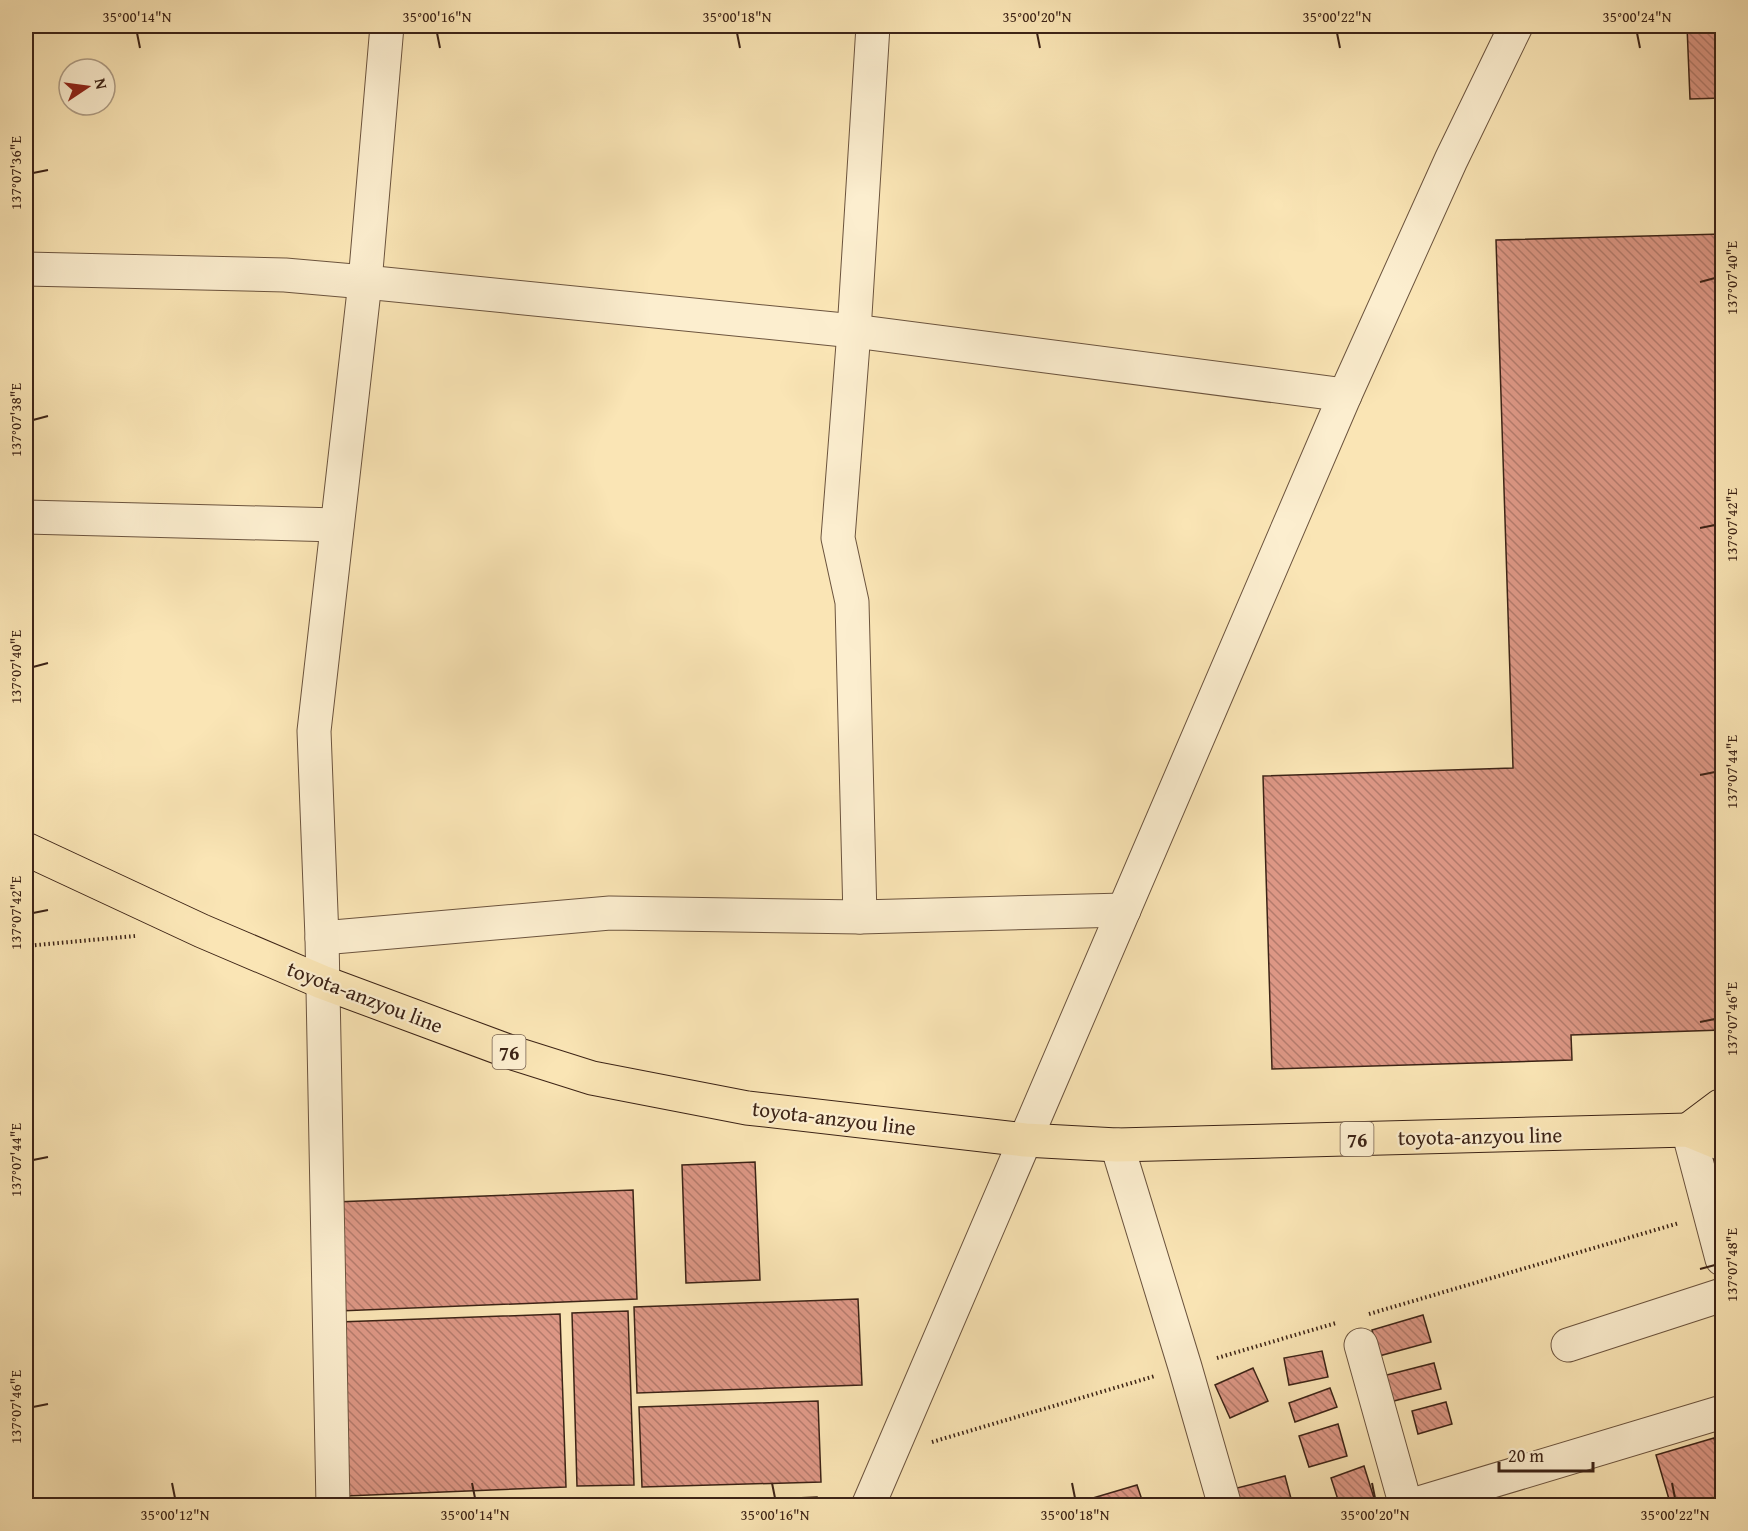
<svg xmlns="http://www.w3.org/2000/svg" width="1748" height="1531" viewBox="0 0 1748 1531" font-family="'Gentium Book Plus',serif">
	<defs>
		<pattern id="building-back-hatch" width="6" height="6" patternUnits="userSpaceOnUse" patternTransform="scale(1.5)"><rect width="6" height="6" fill="#dd9785"/><path d="M-1 5l2 2M0 0l6 6M5-1l2 2" fill="none" stroke="#b47b6c"/></pattern>
	</defs>
	<rect width="100%" height="100%" fill="#fae5b5"/>
	<filter id="stains"><feTurbulence type="fractalNoise" baseFrequency=".00333" numOctaves="4"/><feColorMatrix values="0 0 0 0 .2 0 0 0 0 .09 0 0 0 0 .02 0 0 0 .5 -.17"/></filter>
	<radialGradient id="worn" r=".72"><stop offset=".6" stop-color="#630" stop-opacity="0"/><stop offset="1" stop-color="#630" stop-opacity=".3"/></radialGradient>
	<!-- building -->
	<g fill="url(#building-back-hatch)" stroke="#3c2316" stroke-width="1.5">
		<path d="M1687 26H1722V98L1690 99Z"/>
		<path d="M1722 234V1030L1571 1035 1572 1060 1272 1069 1263 776 1513 768 1496 240Z"/>
		<path d="M755 1162 760 1280 686 1283 682 1165Z"/>
		<path d="M633 1190 637 1299 339 1311 335 1202Z"/>
		<path d="M858 1299 862 1385 637 1393 634 1307Z"/>
		<path d="M628 1311 634 1485 577 1486 572 1313Z"/>
		<path d="M560 1314 566 1487 346 1496 339 1322Z"/>
		<path d="M1423 1315 1431 1342 1379 1356 1372 1330Z"/>
		<path d="M1322 1351 1328 1377 1289 1385 1284 1358Z"/>
		<path d="M1434 1363 1441 1389 1382 1404 1375 1378Z"/>
		<path d="M1253 1368 1268 1401 1230 1418 1215 1385Z"/>
		<path d="M1330 1388 1337 1407 1295 1422 1289 1403Z"/>
		<path d="M818 1401 821 1482 642 1487 639 1407Z"/>
		<path d="M1446 1402 1452 1424 1418 1434 1412 1411Z"/>
		<path d="M1338 1424 1347 1456 1309 1467 1299 1436Z"/>
		<path d="M1714 1438 1722 1470V1501L1707 1506H1671L1656 1455Z"/>
		<path d="M1364 1466 1374 1498 1353 1506H1340L1331 1478Z"/>
		<path d="M1285 1476 1293 1506H1238L1233 1489Z"/>
		<path d="M1137 1485 1144 1506H1087L1086 1500Z"/>
		<path d="M817 1497V1506H641V1505Z"/>
		<path d="M630 1499 631 1506H494Z"/>
		<path d="M1491 1499 1493 1506H1472Z"/>
	</g>
	<g fill="none" stroke-linecap="round" stroke-linejoin="round">
		<!-- minor casing -->
		<g stroke="#6c543e" stroke-width="35">
			<g id="minor">
				<path d="M26 269 285 275 365 282 854 331 1345 395"/>
				<path d="M26 517 337 525"/>
				<path d="M860 917 852 602 838 538 854 331 873 26"/>
				<path d="M322 938 610 913 860 917 1124 910"/>
				<path d="M1688 1130 1722 1259"/>
				<path d="M1117 1145 1185 1367 1225 1506"/>
				<path d="M1361 1345 1406 1506"/>
				<path d="M1568 1345 1722 1295"/>
				<path d="M333 1506 322 938 314 731 365 282 387 26"/>
				<path d="M868 1506 1345 395 1451 160 1516 26"/>
				<path d="M1409 1506 1722 1412"/>
			</g>
		</g>
		<!-- major casing -->
		<g stroke="#3c2316" stroke-width="35">
			<g id="major">
				<path d="M26 849 202 931 322 982 516 1054 592 1078 747 1108 1025 1140 1117 1145 1688 1130 1722 1144"/>
				<path d="M1688 1130 1720 1106H1722"/>
			</g>
		</g>
		<!-- path -->
		<g stroke="#3c2316" stroke-width="4" stroke-dasharray="1.5 3" stroke-linecap="butt">
			<path d="M26 946 135 936"/>
			<path d="M1369 1314 1679 1223"/>
			<path d="M1217 1358 1336 1323"/>
			<path d="M932 1442 1155 1376"/>
		</g>
		<!-- minor -->
		<use href="#minor" stroke="#fceecf" stroke-width="33"/>
		<!-- major -->
		<use href="#major" stroke="#fae5b5" stroke-width="33"/>
	</g>
	<!-- ticks -->
	<path fill="none" stroke="#3c2316" stroke-width="2" d="M137 33 140 48M437 33 440 48M737 33 740 48M1037 33 1040 48M1337 33 1340 48M1637 33 1640 48M33 173 48 170M1700 282 1715 278M33 420 48 416M1700 528 1715 525M33 667 48 663M1700 775 1715 772M33 913 48 910M1700 1022 1715 1019M33 1160 48 1157M1700 1269 1715 1265M33 1407 48 1404M172 1483 175 1498M472 1483 475 1498M772 1483 775 1498M1072 1483 1075 1498M1372 1483 1375 1498M1672 1483 1675 1498"/>
	<g text-anchor="middle" dominant-baseline="central" stroke-width="4.5" stroke-linejoin="round" paint-order="stroke">
		<!-- shield labels -->
		<g fill="#fceecf" stroke="#76604e" stroke-width="1.5">
			<rect x="492.5" y="1035" width="33" height="34" rx="4.5"/>
			<rect x="1340.5" y="1122" width="33" height="34" rx="4.5"/>
		</g>
		<g font-size="20" font-weight="bold" fill="#3c2316">
			<text x="509" y="1052">76</text>
			<text x="1357" y="1139">76</text>
		</g>
		<!-- street labels -->
		<g font-size="21" fill="#3c2316" stroke="#fceecf">
			<text transform="translate(365 997) rotate(21)">toyota-anzyou line</text>
			<text transform="translate(834 1118) rotate(7)">toyota-anzyou line</text>
			<text transform="translate(1480 1136) rotate(-1)">toyota-anzyou line</text>
		</g>
	</g>
	<!-- margin -->
	<rect width="1748" height="1531" fill="none" stroke="#fae5b5" stroke-width="66"/>
	<!-- north arrow -->
	<g transform="translate(87 87) rotate(77)"><circle r="28" fill="#fceecf" stroke="#af9d85" stroke-width="1.5"/>
	<path d="M0-4.5L10 22L0 15L-10 22Z" fill="#8f2418"/>
	<text y="-9" font-size="16" font-weight="bold" text-anchor="middle" fill="#3c2316">N</text>
	</g>
	<!-- scale -->
	<path d="M1499 1462v9h94v-9" fill="none" stroke="#3c2316" stroke-width="3"/>
	<text x="1508" y="1462" font-size="18" fill="#3c2316" stroke="#fceecf" stroke-width="4.5" paint-order="stroke">20 m</text>
	<rect x="33" y="33" width="1682" height="1465" fill="none" stroke="#3c2316" stroke-width="2"/>
	<g font-size="15" text-anchor="middle" fill="#3c2316">
		<text x="137" y="22">35°00'14"N</text>
		<text x="437" y="22">35°00'16"N</text>
		<text x="737" y="22">35°00'18"N</text>
		<text x="1037" y="22">35°00'20"N</text>
		<text x="1337" y="22">35°00'22"N</text>
		<text x="1637" y="22">35°00'24"N</text>
		<text transform="translate(16 173) rotate(-90)" y="5">137°07'36"E</text>
		<text transform="translate(1732 278) rotate(-90)" y="5">137°07'40"E</text>
		<text transform="translate(16 420) rotate(-90)" y="5">137°07'38"E</text>
		<text transform="translate(1732 525) rotate(-90)" y="5">137°07'42"E</text>
		<text transform="translate(16 667) rotate(-90)" y="5">137°07'40"E</text>
		<text transform="translate(1732 772) rotate(-90)" y="5">137°07'44"E</text>
		<text transform="translate(16 913) rotate(-90)" y="5">137°07'42"E</text>
		<text transform="translate(1732 1019) rotate(-90)" y="5">137°07'46"E</text>
		<text transform="translate(16 1160) rotate(-90)" y="5">137°07'44"E</text>
		<text transform="translate(1732 1265) rotate(-90)" y="5">137°07'48"E</text>
		<text transform="translate(16 1407) rotate(-90)" y="5">137°07'46"E</text>
		<text x="175" y="1520">35°00'12"N</text>
		<text x="475" y="1520">35°00'14"N</text>
		<text x="775" y="1520">35°00'16"N</text>
		<text x="1075" y="1520">35°00'18"N</text>
		<text x="1375" y="1520">35°00'20"N</text>
		<text x="1675" y="1520">35°00'22"N</text>
	</g>
	<rect width="100%" height="100%" filter="url(#stains)"/>
	<rect width="100%" height="100%" fill="url(#worn)"/>
</svg>
